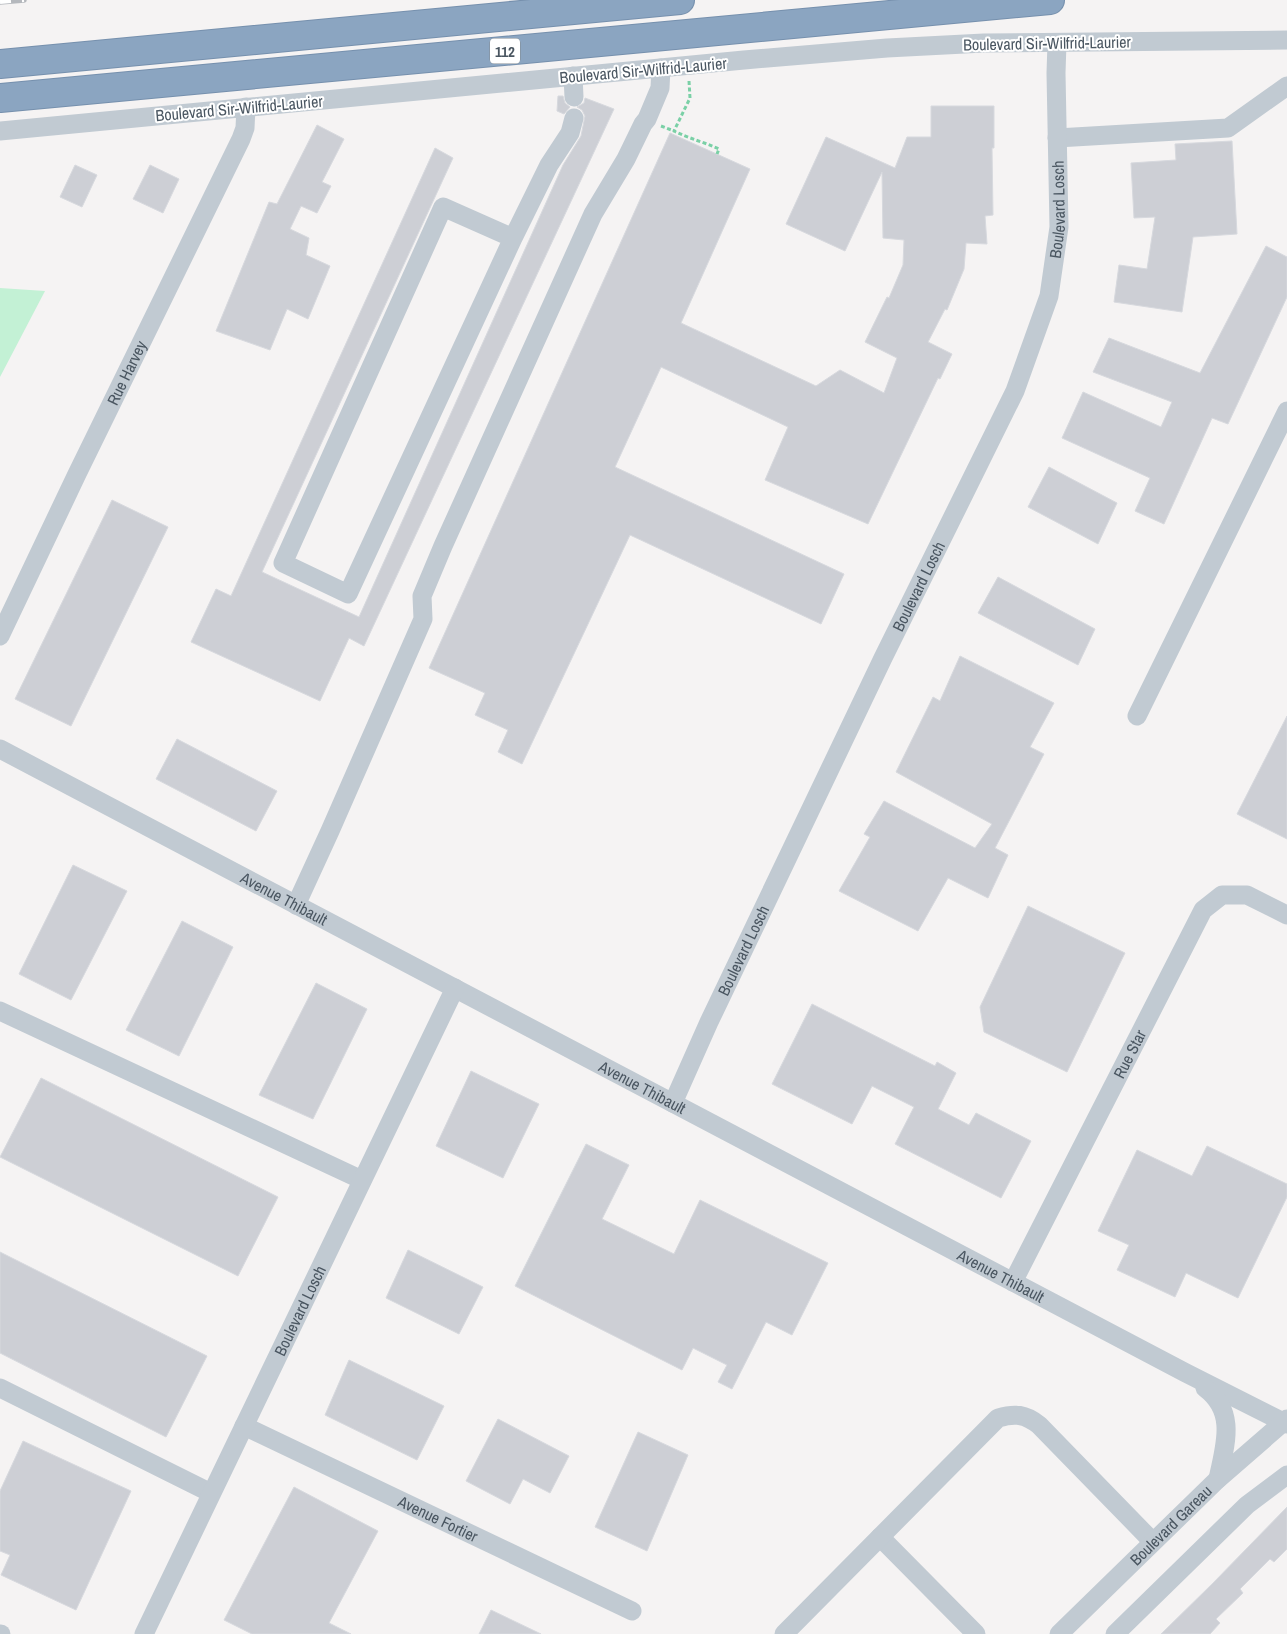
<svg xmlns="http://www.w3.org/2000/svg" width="1287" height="1634" viewBox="0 0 1287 1634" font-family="'Archivo Narrow',sans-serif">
	<rect width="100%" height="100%" fill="#f5f3f3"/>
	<!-- green -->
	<path fill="#c3f1d5" d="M0 288 45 291 0 377Z"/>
	<!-- building -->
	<g fill="#cdcfd5" stroke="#d7d9de">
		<path d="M558 96H563L565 103 570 107 564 114 557 111Z"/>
		<path d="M585 98 614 109 364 646 349 638 320 701 191 642 216 589 231 596 435 148 453 158 262 572 359 617 563 165 581 136 585 116 582 110 577 107 584 103Z"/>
		<path d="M931 106H994V148H992L993 215 985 216 987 244 966 243 964 269 947 310 945 309 928 342 952 354 940 379 938 378 868 524 765 480 788 427 661 367 615 467 844 574 821 624 630 535 522 764 498 752 508 730 475 715 485 693 429 668 670 133 750 169 681 323 816 386 840 370 884 393 897 358 865 342 887 297 889 298 903 265 904 240 883 238 882 172 845 251 786 224 826 137 895 168 907 137H931Z"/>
		<path d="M317 125 344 139 322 182 331 186 317 213 301 206 290 229 309 238 306 255 330 266 308 319 287 309 270 350 216 331 269 202 277 204Z"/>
		<path d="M1232 141 1237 234 1193 237 1182 312 1114 302 1119 265 1147 269 1155 217 1134 218 1131 163 1176 160 1175 144Z"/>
		<path d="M75 165 97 175 82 207 60 197Z"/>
		<path d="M150 165 179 179 163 213 133 199Z"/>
		<path d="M1266 246 1287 257V297L1228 424 1212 418 1164 524 1135 511 1150 478 1062 438 1083 392 1161 427 1172 402 1093 372 1109 338 1200 373Z"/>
		<path d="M1049 467 1117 503 1098 544 1028 507Z"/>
		<path d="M112 500 168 527 71 726 15 699Z"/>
		<path d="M998 577 1095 629 1078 665 978 613Z"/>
		<path d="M960 656 1054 703 1030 747 1044 754 995 848 1008 855 988 898 948 878 918 931 839 891 870 837 864 834 884 801 975 848 992 824 896 772 933 697 940 701Z"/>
		<path d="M1287 716V839L1237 814Z"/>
		<path d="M177 739 277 791 256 831 156 779Z"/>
		<path d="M73 865 127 891 71 1000 19 974Z"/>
		<path d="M1028 906 1125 953 1067 1072 984 1032 980 1007Z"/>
		<path d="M182 921 233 947 179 1056 126 1030Z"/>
		<path d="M316 983 367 1009 313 1119 259 1095Z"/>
		<path d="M812 1004 935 1066 937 1062 956 1073 938 1109 969 1125 976 1113 1031 1141 1001 1198 895 1144 914 1107 872 1086 852 1124 772 1084Z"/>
		<path d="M471 1071 539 1104 503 1178 436 1146Z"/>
		<path d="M41 1078 278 1197 238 1276 0 1157Z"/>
		<path d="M586 1144 629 1165 602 1219 635 1235 674 1254 700 1200 828 1263 792 1335 766 1322 732 1389 718 1382 727 1365 693 1348 682 1370 515 1286Z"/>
		<path d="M1207 1146 1287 1184V1197L1238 1298 1186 1273 1175 1297 1117 1270 1129 1245 1098 1231 1137 1150 1192 1176Z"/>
		<path d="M408 1250 483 1287 459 1334 386 1298Z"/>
		<path d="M0 1252 207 1356 166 1437 0 1353Z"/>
		<path d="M349 1360 444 1406 417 1460 325 1415Z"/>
		<path d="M498 1419 569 1456 550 1493 523 1479 510 1504 466 1481Z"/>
		<path d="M638 1432 688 1455 647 1551 595 1527Z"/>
		<path d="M23 1441 131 1491 76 1610 1 1575 10 1555 0 1551V1491Z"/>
		<path d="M294 1487 378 1531 329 1623 351 1634H252L224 1620Z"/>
		<path d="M1287 1507V1549L1274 1562 1270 1559 1240 1589 1243 1593 1216 1619 1220 1623 1210 1634H1161L1213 1583Z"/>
		<path d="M491 1610 541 1634H479Z"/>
	</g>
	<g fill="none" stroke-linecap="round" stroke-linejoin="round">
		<!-- highway casing -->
		<g stroke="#7690ad" stroke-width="30">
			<g id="highway">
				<path d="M0 64 680 0"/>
				<path d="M0 98 1050 0"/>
			</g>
		</g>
		<!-- path -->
		<g stroke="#7ad0a6" stroke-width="3" stroke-dasharray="4 2.5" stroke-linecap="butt">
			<path d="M689 81 690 98 674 131C690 139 704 142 719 149L717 154"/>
			<path d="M661 126 674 131"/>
		</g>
		<!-- minor -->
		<g stroke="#c1cad2" stroke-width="19">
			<path d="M573 76 574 97"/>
			<path d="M0 131 744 60 887 48 984 43 1287 40"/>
			<path d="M1057 138 1228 128 1287 86"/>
			<path d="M513 238 443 207 283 563 348 594 513 238 549 165 570 133 574 118"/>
			<path id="s1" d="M0 636 77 474 241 139 245 128 246 107"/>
			<path d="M1137 716 1287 411"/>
			<path id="s2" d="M0 749 1186 1373 1287 1424"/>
			<path d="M296 905 330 831 423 619 422 596 443 546 593 214 626 159 643 124 647 119 660 88 661 68"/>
			<path d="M0 1011 362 1180"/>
			<path id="s3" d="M673 1103 709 1022 883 658 1015 391 1049 296 1059 227 1056 73 1057 43"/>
			<path id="s4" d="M1013 1282 1203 910 1222 895H1247L1287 915"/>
			<path d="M0 1388 211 1493"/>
			<path d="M1205 1388C1237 1412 1225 1445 1218 1479"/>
			<path id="s5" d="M244 1426 632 1611"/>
			<path d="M880 1537 976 1634"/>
			<path d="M0 1634H1"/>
			<path id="s6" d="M144 1634 455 988"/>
			<path d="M784 1634 998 1418C1015 1413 1025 1414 1039 1425L1153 1542"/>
			<path id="s7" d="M1059 1634 1218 1479 1287 1419"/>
			<path d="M1115 1634 1247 1505 1287 1475"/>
		</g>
		<!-- highway -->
		<use href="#highway" stroke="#8ba5c1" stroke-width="28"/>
		<!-- rail casing -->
		<g stroke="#b5b8bd" stroke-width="5.5">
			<path id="rail" d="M0 2 24 0"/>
		</g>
		<!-- rail -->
		<use href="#rail" stroke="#fff" stroke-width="4" stroke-dasharray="11" stroke-linecap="butt"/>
	</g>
	<g text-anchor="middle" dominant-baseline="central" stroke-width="4" stroke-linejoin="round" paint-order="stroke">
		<!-- shield labels -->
		<rect fill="#fff" stroke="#808990" stroke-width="1" x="490" y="38.5" width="30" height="25" rx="4"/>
		<g font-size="15" font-weight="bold" fill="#4a5661">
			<text x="505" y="51">112</text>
		</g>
		<!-- street labels -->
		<g font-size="16" fill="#4a5661" stroke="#fff">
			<text transform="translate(1047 43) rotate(-1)">Boulevard Sir-Wilfrid-Laurier</text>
			<text transform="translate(643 70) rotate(-5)">Boulevard Sir-Wilfrid-Laurier</text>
			<text transform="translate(239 108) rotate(-5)">Boulevard Sir-Wilfrid-Laurier</text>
			<text stroke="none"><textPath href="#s3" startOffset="978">Boulevard Losch</textPath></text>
			<text stroke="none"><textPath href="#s1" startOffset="292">Rue Harvey</textPath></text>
			<text stroke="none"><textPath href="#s3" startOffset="572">Boulevard Losch</textPath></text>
			<text stroke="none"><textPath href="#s2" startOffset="321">Avenue Thibault</textPath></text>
			<text stroke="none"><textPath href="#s3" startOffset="168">Boulevard Losch</textPath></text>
			<text stroke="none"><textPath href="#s4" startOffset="256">Rue Star</textPath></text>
			<text stroke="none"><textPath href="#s2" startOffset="726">Avenue Thibault</textPath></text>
			<text stroke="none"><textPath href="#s2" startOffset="1131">Avenue Thibault</textPath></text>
			<text stroke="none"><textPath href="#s6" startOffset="359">Boulevard Losch</textPath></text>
			<text stroke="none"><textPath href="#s5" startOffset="215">Avenue Fortier</textPath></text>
			<text stroke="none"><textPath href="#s7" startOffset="156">Boulevard Gareau</textPath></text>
		</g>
	</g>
</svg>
